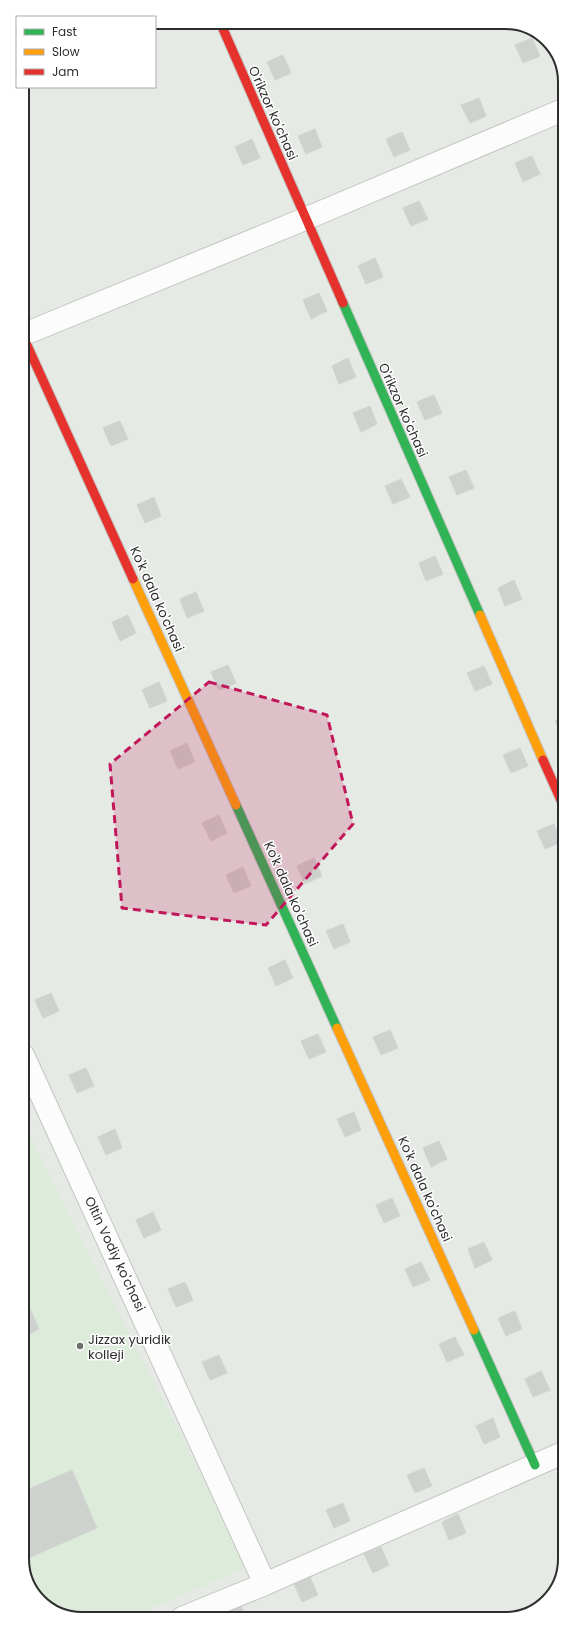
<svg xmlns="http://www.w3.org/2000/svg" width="587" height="1641" viewBox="0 0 587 1641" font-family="Poppins,sans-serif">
	<rect width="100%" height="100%" fill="#e5eae4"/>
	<!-- education -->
	<path fill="#ddebdb" d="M24 1125 248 1567 126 1619H78L43 1604 24 1575Z"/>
	<!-- building -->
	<g fill="#ced2ce" stroke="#d1d5d0">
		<path d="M532 38 540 56 523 63 515 45Z"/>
		<path d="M283 55 291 73 275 80 267 62Z"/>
		<path d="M479 98 486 116 470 123 461 105Z"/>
		<path d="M315 129 322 147 306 154 298 136Z"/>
		<path d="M402 132 410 150 394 157 386 139Z"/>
		<path d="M252 139 260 158 243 165 235 147Z"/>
		<path d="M532 156 540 174 523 182 515 163Z"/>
		<path d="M419 201 428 219 411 226 403 208Z"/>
		<path d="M375 258 383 277 366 284 358 266Z"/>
		<path d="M319 293 327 311 311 319 303 300Z"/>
		<path d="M348 358 356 377 339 384 332 366Z"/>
		<path d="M23 382 30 398 23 401Z"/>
		<path d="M434 395 442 413 425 420 417 402Z"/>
		<path d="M370 406 377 424 361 432 353 413Z"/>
		<path d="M120 421 128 439 111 446 103 428Z"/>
		<path d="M466 470 474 488 457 495 449 477Z"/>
		<path d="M401 479 410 497 393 504 385 486Z"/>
		<path d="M154 497 161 516 145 523 137 505Z"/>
		<path d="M435 556 443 574 426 581 419 563Z"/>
		<path d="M514 580 522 599 505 606 498 588Z"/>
		<path d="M196 592 204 611 187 618 180 599Z"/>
		<path d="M128 615 136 633 120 641 112 622Z"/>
		<path d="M228 665 236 683 219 690 211 672Z"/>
		<path d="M484 666 492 684 475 691 467 673Z"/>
		<path d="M159 682 167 701 150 708 142 690Z"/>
		<path d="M564 717V739H563L555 721Z"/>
		<path d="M187 743 195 762 178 769 170 751Z"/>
		<path d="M520 748 528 766 511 773 503 755Z"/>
		<path d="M219 815 227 833 211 841 202 823Z"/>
		<path d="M554 824 561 842 545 849 537 831Z"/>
		<path d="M314 858 322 876 305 884 297 866Z"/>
		<path d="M243 867 251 886 234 893 226 875Z"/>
		<path d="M343 924 350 942 334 949 326 931Z"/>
		<path d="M285 960 293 978 276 986 268 968Z"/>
		<path d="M51 993 59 1011 43 1018 35 1000Z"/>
		<path d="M390 1030 398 1048 381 1055 373 1037Z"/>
		<path d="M318 1034 326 1052 309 1059 301 1041Z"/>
		<path d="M86 1068 94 1086 77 1093 69 1075Z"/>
		<path d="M354 1112 361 1130 345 1137 337 1119Z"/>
		<path d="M115 1129 122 1148 106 1155 98 1137Z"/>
		<path d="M439 1141 447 1159 431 1167 423 1148Z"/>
		<path d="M392 1198 400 1216 384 1223 376 1205Z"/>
		<path d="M153 1212 161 1230 144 1238 136 1220Z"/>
		<path d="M484 1242 492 1260 475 1268 468 1249Z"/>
		<path d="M421 1262 430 1280 413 1287 405 1269Z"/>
		<path d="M185 1282 193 1300 176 1307 168 1289Z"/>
		<path d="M24 1295 39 1329 24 1337Z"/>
		<path d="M515 1311 522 1329 506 1336 498 1318Z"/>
		<path d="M455 1337 464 1355 447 1362 439 1344Z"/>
		<path d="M219 1355 227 1373 210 1380 202 1362Z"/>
		<path d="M541 1371 550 1390 533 1397 525 1379Z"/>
		<path d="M493 1418 500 1437 484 1444 476 1426Z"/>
		<path d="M424 1468 432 1486 415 1493 407 1475Z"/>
		<path d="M72 1470 97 1528 24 1560V1491Z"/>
		<path d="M343 1503 350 1521 334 1528 326 1510Z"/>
		<path d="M458 1514 466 1533 449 1540 442 1522Z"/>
		<path d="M381 1547 389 1565 373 1573 364 1554Z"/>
		<path d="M310 1577 318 1595 302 1602 294 1584Z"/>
		<path d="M241 1606 247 1618H227L225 1613Z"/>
	</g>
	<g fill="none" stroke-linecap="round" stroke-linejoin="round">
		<!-- street casing -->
		<g stroke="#c5c5c4" stroke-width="24">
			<g id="street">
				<path d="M22 335 305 219 563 110"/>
				<path d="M23 1055 265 1584"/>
				<path d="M182 1618 265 1584 565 1452"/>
			</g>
		</g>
		<!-- fast casing -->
		<g stroke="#c5c5c4" stroke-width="11">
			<g id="fast">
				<path d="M343 303 480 615"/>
				<path d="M236 805 337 1028"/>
				<path d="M474 1330 535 1465"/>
			</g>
		</g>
		<!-- slow casing -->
		<g stroke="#c5c5c4" stroke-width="11">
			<g id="slow">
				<path d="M133 579 236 805"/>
				<path d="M480 615 543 760"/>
				<path d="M337 1028 474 1330"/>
			</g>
		</g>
		<!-- jam casing -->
		<g stroke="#c5c5c4" stroke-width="11">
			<g id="jam">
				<path d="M220 22 343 303"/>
				<path d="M22 334 133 579"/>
				<path d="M543 760 564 807"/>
			</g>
		</g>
		<!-- street -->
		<use href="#street" stroke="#fbfcfb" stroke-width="22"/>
		<!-- fast -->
		<use href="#fast" stroke="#30b455" stroke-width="9"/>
		<!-- slow -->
		<use href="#slow" stroke="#ff9f0a" stroke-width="9"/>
		<!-- jam -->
		<use href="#jam" stroke="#e5322d" stroke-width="9"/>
	</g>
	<!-- marked area -->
	<path fill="#c2185b" fill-opacity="0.2" stroke="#c2185b" stroke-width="3" stroke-dasharray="8 5" stroke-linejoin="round" d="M209 682 327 715 353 824 266 925 122 908 110 764Z"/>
	<!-- markers -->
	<circle fill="#6d6f6d" stroke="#fff" stroke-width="1.5" cx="80" cy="1346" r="4"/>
	<g text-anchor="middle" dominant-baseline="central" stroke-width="3" stroke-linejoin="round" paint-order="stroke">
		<!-- street labels -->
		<g font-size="13" fill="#2d2d2d" stroke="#fff">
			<text transform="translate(273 113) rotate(66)">O'rikzor ko'chasi</text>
			<text transform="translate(403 410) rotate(66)">O'rikzor ko'chasi</text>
			<text transform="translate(157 599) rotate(66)">Ko'k dala ko'chasi</text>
			<text transform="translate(291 894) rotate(66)">Ko'k dala ko'chasi</text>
			<text transform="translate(425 1189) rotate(66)">Ko'k dala ko'chasi</text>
			<text transform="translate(115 1254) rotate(65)">Oltin Vodiy ko'chasi</text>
		</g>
		<!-- poi labels -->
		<g font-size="13" fill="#2d2d2d" stroke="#fff" text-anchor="start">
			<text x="88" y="1339">Jizzax yuridik<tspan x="88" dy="15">kolleji</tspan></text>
		</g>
	</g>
	<!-- crop -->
	<path d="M0 0H587V1641H0ZM82 29H505A53 53 0 0 1 558 82V1559A53 53 0 0 1 505 1612H82A53 53 0 0 1 29 1559V82A53 53 0 0 1 82 29Z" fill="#fff" fill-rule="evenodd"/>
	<path fill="none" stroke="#2d2d2d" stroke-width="2" d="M82 29H505A53 53 0 0 1 558 82V1559A53 53 0 0 1 505 1612H82A53 53 0 0 1 29 1559V82A53 53 0 0 1 82 29Z"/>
	<!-- legend -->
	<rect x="16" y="16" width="140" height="72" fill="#ffffff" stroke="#ababab"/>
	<rect x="24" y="29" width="20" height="6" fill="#30b455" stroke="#ababab"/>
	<text x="52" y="36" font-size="12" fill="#2d2d2d">Fast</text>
	<rect x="24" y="49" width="20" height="6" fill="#ff9f0a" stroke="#ababab"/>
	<text x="52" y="56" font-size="12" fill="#2d2d2d">Slow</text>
	<rect x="24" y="69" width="20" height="6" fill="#e5322d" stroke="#ababab"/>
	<text x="52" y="76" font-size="12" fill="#2d2d2d">Jam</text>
</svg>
